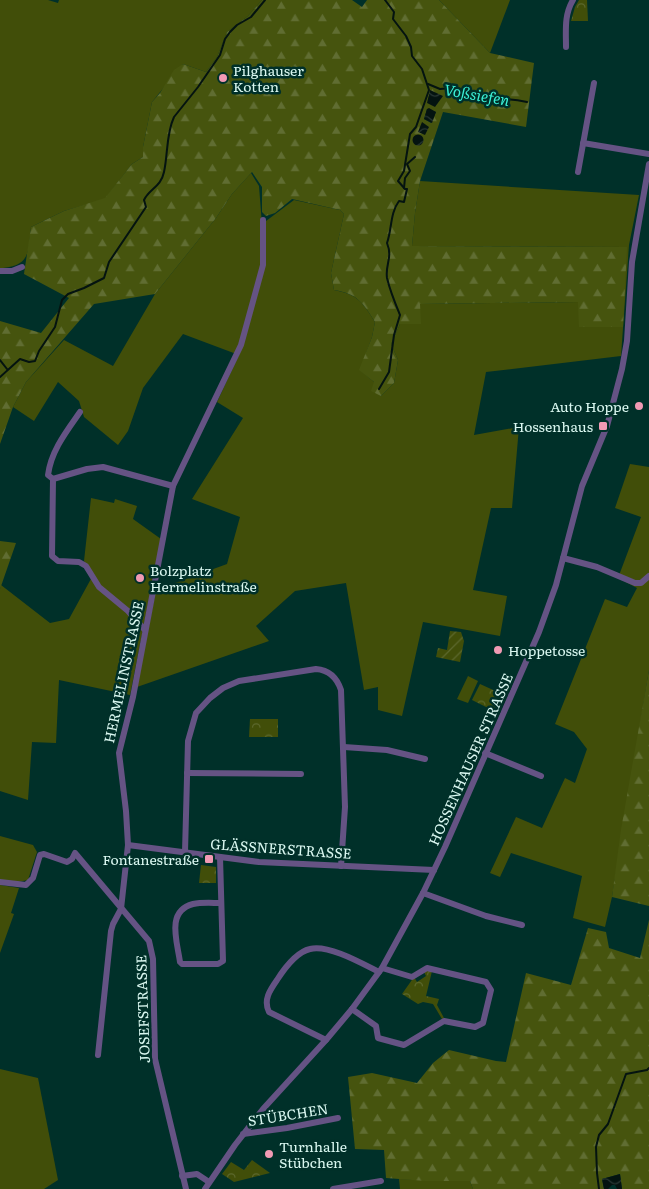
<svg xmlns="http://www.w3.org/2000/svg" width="649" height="1189" viewBox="0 0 649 1189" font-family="Literata,serif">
	<defs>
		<pattern id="forest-firs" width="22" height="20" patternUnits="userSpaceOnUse" patternTransform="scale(1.25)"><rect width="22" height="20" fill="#46540e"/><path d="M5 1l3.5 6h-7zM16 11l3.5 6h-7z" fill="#606d32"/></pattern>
		<pattern id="park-crowns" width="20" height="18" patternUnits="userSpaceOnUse" patternTransform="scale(1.25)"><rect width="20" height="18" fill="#414e09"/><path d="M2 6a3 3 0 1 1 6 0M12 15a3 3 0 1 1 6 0" fill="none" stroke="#5c682d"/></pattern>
		<pattern id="garden-furrows" width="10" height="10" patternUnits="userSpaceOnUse" patternTransform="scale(1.25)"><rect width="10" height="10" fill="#414e09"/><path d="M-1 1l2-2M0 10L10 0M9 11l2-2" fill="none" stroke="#5c682d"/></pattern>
		<pattern id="water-waves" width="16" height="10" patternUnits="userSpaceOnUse" patternTransform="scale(1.25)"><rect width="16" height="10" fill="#041310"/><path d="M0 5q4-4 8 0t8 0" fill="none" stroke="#283633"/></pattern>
	</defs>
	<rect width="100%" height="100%" fill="#003029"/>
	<!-- grass -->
	<g fill="#414e09">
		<path d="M0 0H48L58 3 59 0H262L248 16 227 32 217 57 206 72 183 64 152 102 143 147V157L132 164 105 199 64 211 31 227C28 251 31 265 3 268H0Z"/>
		<path d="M439 0H510L490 53Z"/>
		<path d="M251 173 259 186 262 225H265L266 221 294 200 340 210 344 214 331 273 334 290C359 295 362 302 375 322L372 337 360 370 374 382 381 396 394 383 398 360 391 344 400 324 420 304 578 302 627 247 412 246 415 213 420 181 639 195 629 245 621 356 486 372 474 435 519 427 512 508H491L473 590 507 596 500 636 423 622 402 716 378 710V687L364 690 346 583 295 591 256 626 269 641 137 687 156 590 227 564 240 517 192 499 243 418 217 402 239 355 183 334 143 388 128 431 118 445 84 417 79 401 58 382 34 421 13 407 26 382 64 340 113 366 155 294 216 218 232 194Z"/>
		<path d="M630 464 649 467V670L612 897 605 927 573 918 582 876 511 853 500 877 490 873 516 817 542 828 565 778 575 783 587 749 574 732 555 724 605 599 627 607 637 588 618 578 641 517 615 508Z"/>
		<path d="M91 498 114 503 115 499 137 506 133 519 161 539 130 695 59 680 56 743 32 742 28 800 0 791V589L1 585 50 623 69 619 92 577 84 561Z"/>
		<path d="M468 676 478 681 468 703 457 699Z"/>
		<path d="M0 836 33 845 37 852 28 880 18 882 0 880Z"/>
		<path d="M0 885 19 888 11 913 14 914 0 953Z"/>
		<path d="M0 1069 38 1078 58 1180 44 1189H0Z"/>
		<path d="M399 1179 470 1181 473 1189H400Z"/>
	</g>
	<!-- forest -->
	<g fill="url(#forest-firs)" fill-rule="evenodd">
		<path d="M262 0H352L362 7 367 0H439L490 53 534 63 526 127 443 112 420 181 415 213 412 246 627 247 623 327H579L578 302 420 304 421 324H400L391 344 398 360 394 383 381 396 371 391 374 382 359 370 372 337 375 322C363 303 358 294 334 290L331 273 344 214 340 210 292 199 275 213 266 216 262 212V187L252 172 232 194 216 218 155 294 94 304 26 382 13 407 0 444V321L41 333 69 298 24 274 31 227 64 211 105 198 132 164 143 157V147L152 102 160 93 174 70 183 64 206 72 217 57 227 32 248 16ZM427 109 436 112 431 123 424 119Z"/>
		<path d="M0 541 16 543 0 589Z"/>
		<path d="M649 670V906L612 897 621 830Z"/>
		<path d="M649 920V1189H622L620 1174 602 1179 604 1189H473L470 1181H426L386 1178 384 1150 355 1149 348 1077 372 1073 417 1083 433 1063 449 1050 496 1061 506 1062 526 973 571 985 588 928 606 932 609 948 640 958Z"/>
	</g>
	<!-- park -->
	<g fill="url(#park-crowns)">
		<path d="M579 0H587L588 21H571L575 7Z"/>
		<path d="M480 684 504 695 496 712 472 700Z"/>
		<path d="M250 719H278V737H249Z"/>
		<path d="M201 865 216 867V883H199Z"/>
		<path d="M428 970 432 971 426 996 439 999 437 1005 444 1018 442 1019 433 1004 423 1002 418 1004 402 994 414 977 417 982 426 976 424 972Z"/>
		<path d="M252 1160 270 1173 234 1182 222 1174 231 1162 244 1170Z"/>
	</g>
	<!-- garden -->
	<path fill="url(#garden-furrows)" d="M450 631 461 632 464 641 460 662 436 657 438 648 447 650Z"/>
	<!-- water -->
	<g fill="url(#water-waves)">
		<path d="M430 90 443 96 435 107 427 103Z"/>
		<path d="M429 108 436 112 432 123 424 119 427 109Z"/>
		<path d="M422 122 429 127 425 135 418 132Z"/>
		<circle cx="418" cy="140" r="5.5"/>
		<path d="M620 1174 622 1189H617L615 1185H612L608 1189H604L602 1179Z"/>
	</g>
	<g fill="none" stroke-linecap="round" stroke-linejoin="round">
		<!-- stream -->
		<g stroke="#041310" stroke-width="2">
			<path d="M428 84 440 89 451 88 465 95C480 87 486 99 499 99 509 99 518 100 527 102"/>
			<path d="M404 188 405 178 410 171 407 164 415 157"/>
			<path d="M0 360 7 369"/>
			<path d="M0 377 20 359 29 362 35 361 39 351 55 327 62 300 68 294 84 288 104 278 109 262 146 207 144 200C149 189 161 187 164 172 168 154 166 134 174 117L198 87 220 55 225 39 230 32 237 25 251 17 265 0"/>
			<path d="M379 389 389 372 394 335 400 315C395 303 390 291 387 278 385 264 393 258 387 243 392 229 390 213 399 201L404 202 407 189H405L398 181 404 171 410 134 416 127 429 90 422 69 412 56 411 47 406 36 393 19 394 12 385 0"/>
			<path d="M599 1189 597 1173 596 1147 599 1135 608 1124 626 1074 647 1070 649 1068"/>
		</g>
		<!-- minor -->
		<g stroke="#655384" stroke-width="6">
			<path d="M566 47C566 30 564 15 573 0"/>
			<path d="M583 143 649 154"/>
			<path d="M578 172 594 83"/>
			<path d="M0 271H12L22 267"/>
			<path d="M53 479 48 475C51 451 66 432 80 412"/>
			<path d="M563 558 597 567 635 583H641L649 576"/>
			<path d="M145 630 128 611 99 587 86 566 79 562 58 561 52 556 53 479 87 469 103 467 173 486"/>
			<path d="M344 747 387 750 425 759"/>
			<path d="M485 753 541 776"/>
			<path d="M187 773 301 774"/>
			<path d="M128 845 259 862 434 870"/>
			<path d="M185 852 188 741 196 713 210 698 223 688 239 681 316 669C329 670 337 678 341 690L345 807 341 866"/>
			<path d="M220 857 223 961 218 964H182L180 962C177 941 166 911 193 904 202 902 212 903 221 903"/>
			<path d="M0 882 26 885 33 878 40 855 44 854 67 862 72 859 75 853 149 941 153 959 155 1059 186 1189"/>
			<path d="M423 893 486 916 522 925"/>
			<path d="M352 1009 376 1026 378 1038 404 1045 444 1021 475 1027 483 1023 491 990 486 982 427 968 412 977 382 968"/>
			<path d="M326 1040 269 1012C263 1000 270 990 277 980 284 969 297 952 310 949 328 944 363 964 379 972"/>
			<path d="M98 1055 111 931 113 924 121 909 128 845 126 811 119 753 133 697 173 486 241 345 263 265V220"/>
			<path d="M243 1134 287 1128 338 1118"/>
			<path d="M182 1176 197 1174 209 1182"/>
			<path d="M205 1189 235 1145 263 1109 326 1040 352 1009 382 968 423 893 445 847 539 632 556 585 582 486 607 426 622 369 627 341 632 262 649 164"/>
			<path d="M333 1189 381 1181"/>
		</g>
	</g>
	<!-- markers -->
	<g fill="#f19ab4" stroke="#003029" stroke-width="2">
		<circle cx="223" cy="78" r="5"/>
		<circle cx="639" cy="406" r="5"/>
		<rect x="598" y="421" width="10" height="10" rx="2.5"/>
		<circle cx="140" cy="578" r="5"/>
		<circle cx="498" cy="650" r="5"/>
		<rect x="204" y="854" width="10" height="10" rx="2.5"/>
		<circle cx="269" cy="1154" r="5"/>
	</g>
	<g text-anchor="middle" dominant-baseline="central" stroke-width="5" stroke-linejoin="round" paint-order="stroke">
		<!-- poi labels -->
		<g font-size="14" fill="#daf8f1" stroke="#003029" text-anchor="start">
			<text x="233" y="70">Pilghauser<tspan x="233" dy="16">Kotten</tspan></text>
			<text x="629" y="406" text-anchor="end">Auto Hoppe</text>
			<text x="593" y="426" text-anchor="end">Hossenhaus</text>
			<text x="150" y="570">Bolzplatz<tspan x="150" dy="16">Hermelinstraße</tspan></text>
			<text x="508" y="650">Hoppetosse</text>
			<text x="199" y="859" text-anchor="end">Fontanestraße</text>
			<text x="279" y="1146">Turnhalle<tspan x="279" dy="16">Stübchen</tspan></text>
		</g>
		<!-- street labels -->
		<g font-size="14" fill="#daf8f1" stroke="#003029">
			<text transform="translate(123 672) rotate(-78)">HERMELINSTRASSE</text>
			<text transform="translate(470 759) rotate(-66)">HOSSENHAUSER STRASSE</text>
			<text transform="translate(281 848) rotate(4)">GLÄSSNERSTRASSE</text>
			<text transform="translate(142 1009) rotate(-92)">JOSEFSTRASSE</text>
			<text transform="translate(288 1114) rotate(-9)">STÜBCHEN</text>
		</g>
		<!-- water labels -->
		<g font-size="15" font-style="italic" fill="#3bf1d7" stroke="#003029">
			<text transform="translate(477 94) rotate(10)">Voßsiefen</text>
		</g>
	</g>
</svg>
